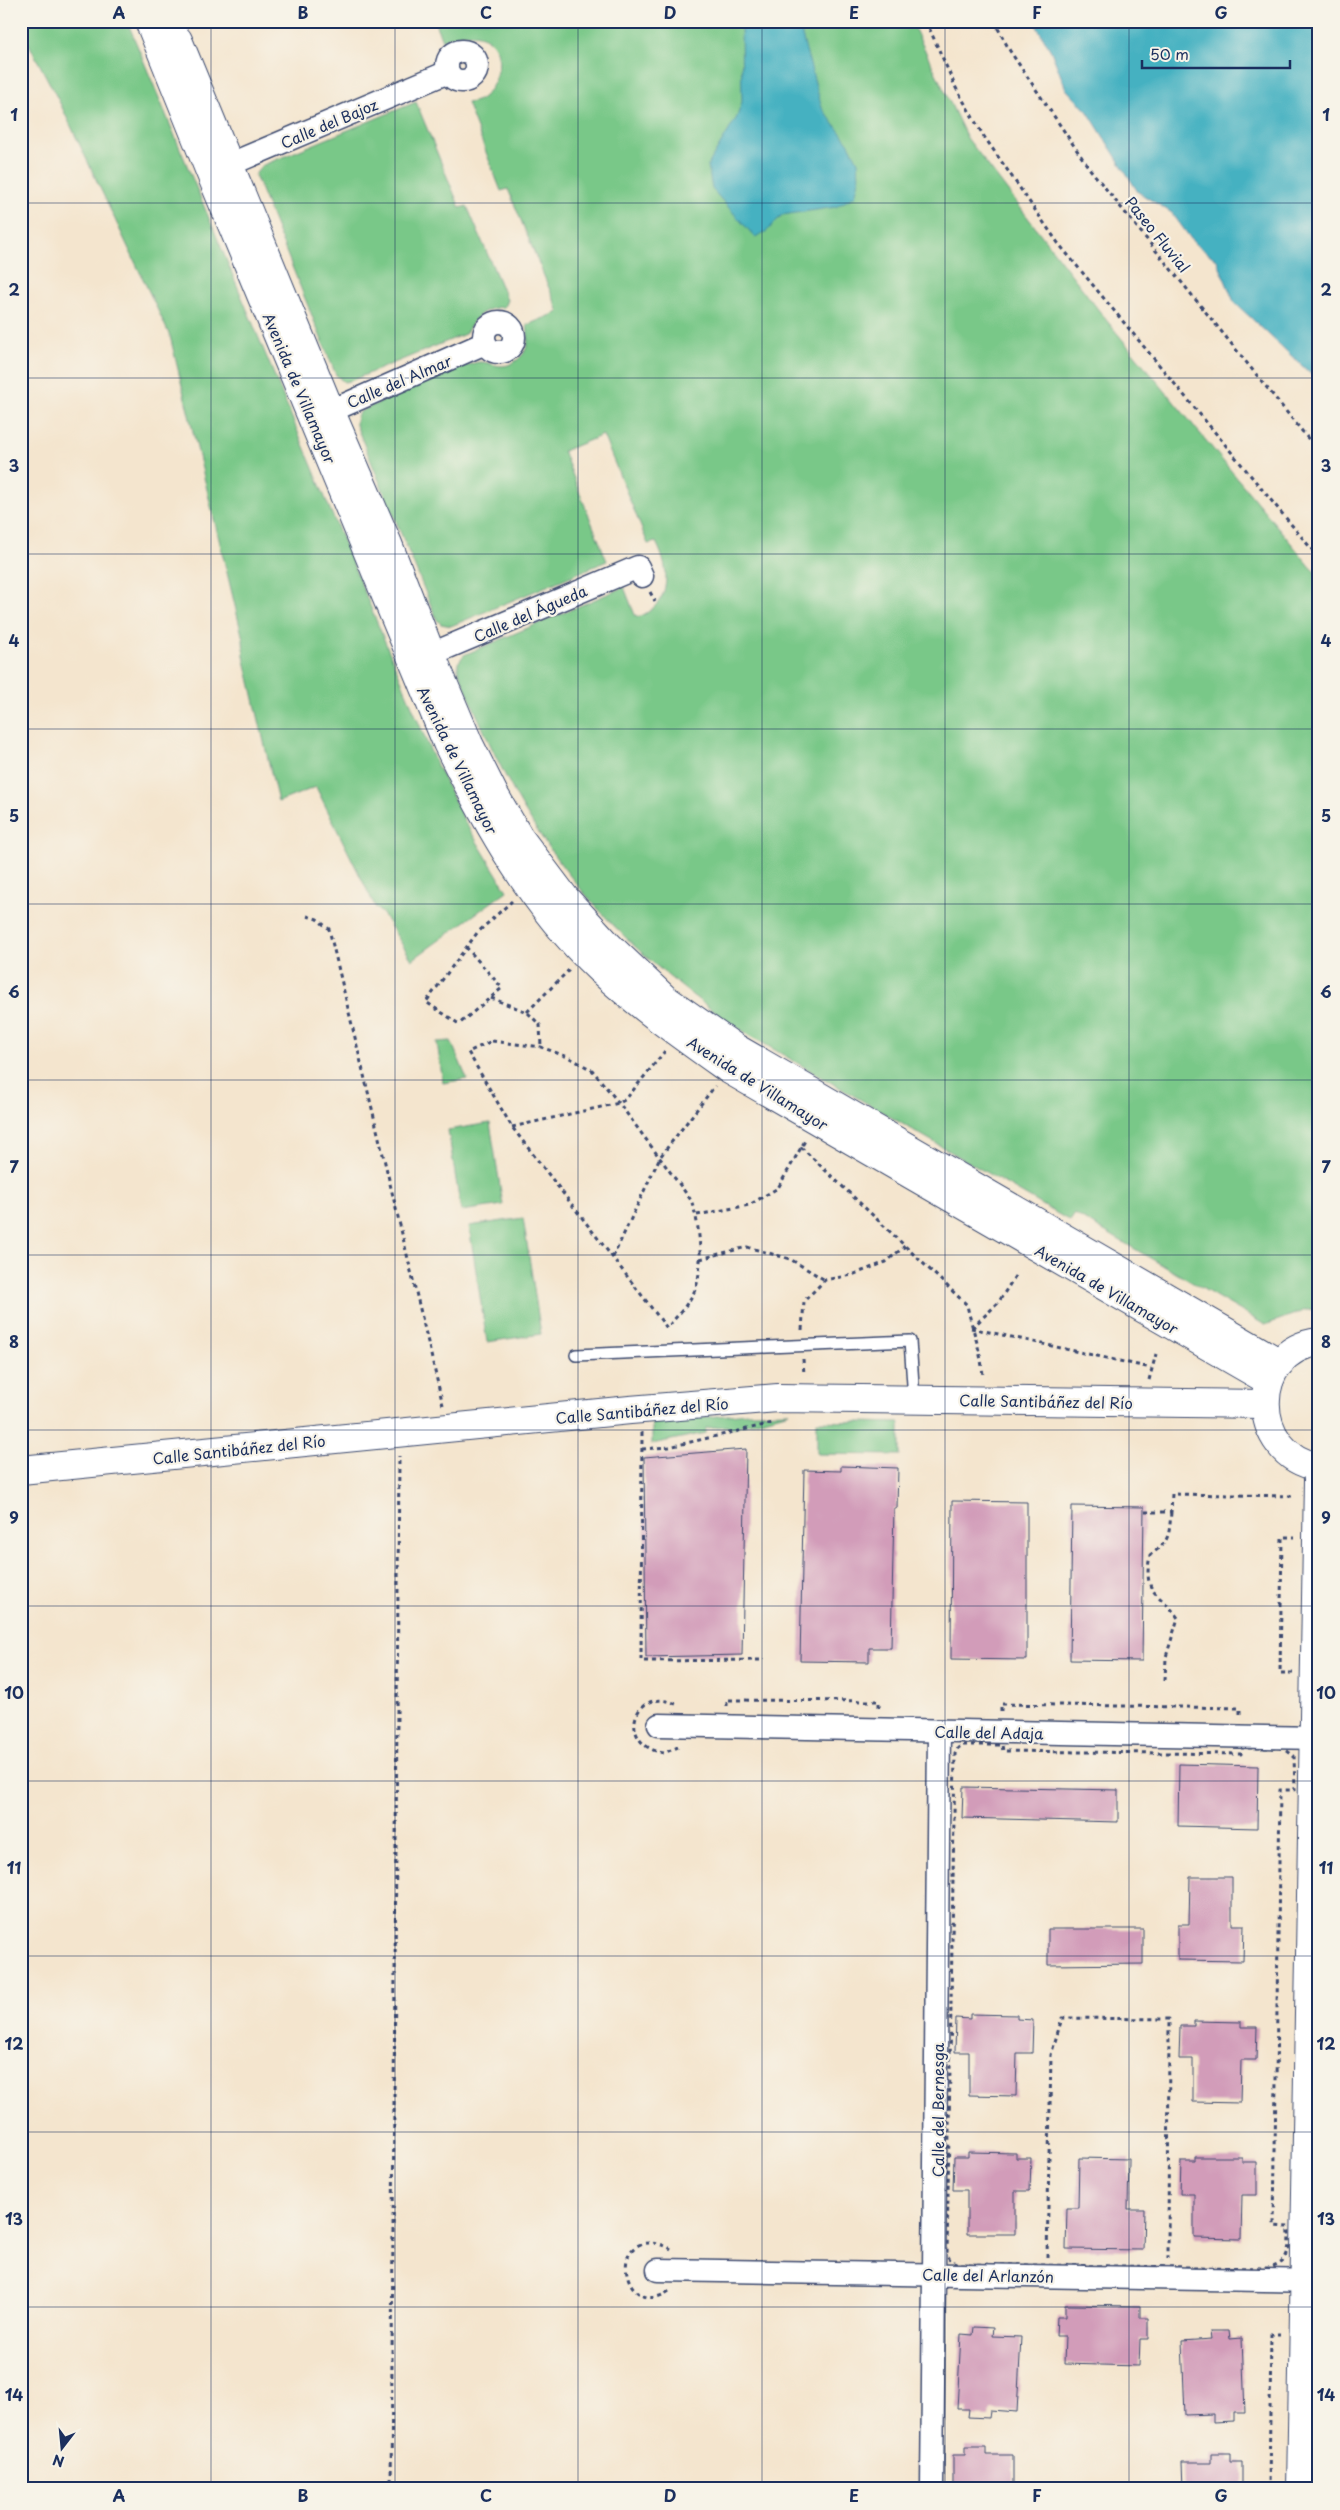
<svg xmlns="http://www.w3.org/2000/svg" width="1340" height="2510" viewBox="0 0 1340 2510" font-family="'Playpen Sans',sans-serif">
	<rect width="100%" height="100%" fill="#f7f3e8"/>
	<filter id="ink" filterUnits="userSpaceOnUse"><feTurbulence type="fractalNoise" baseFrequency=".02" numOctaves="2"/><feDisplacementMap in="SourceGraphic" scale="10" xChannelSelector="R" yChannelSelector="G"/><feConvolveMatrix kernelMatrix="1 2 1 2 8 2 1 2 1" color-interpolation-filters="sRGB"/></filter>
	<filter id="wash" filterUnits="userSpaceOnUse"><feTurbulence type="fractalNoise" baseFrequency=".0096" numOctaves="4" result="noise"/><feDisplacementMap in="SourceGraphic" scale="20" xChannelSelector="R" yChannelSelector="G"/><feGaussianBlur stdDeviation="1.12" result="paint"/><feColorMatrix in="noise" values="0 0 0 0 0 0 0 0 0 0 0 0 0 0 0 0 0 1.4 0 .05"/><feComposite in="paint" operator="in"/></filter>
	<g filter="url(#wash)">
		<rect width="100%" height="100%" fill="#f4e5ce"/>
		<!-- green -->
		<g fill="#79c888" stroke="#4a7c73">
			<path d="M21 21H127L433 757 465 822 507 891 412 960 383 914 376 908 316 787 278 802 244 656 243 639 170 336 60 103 21 29Z"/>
			<path d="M434 21H911L967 138 1107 321 1319 577V1309L1306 1310 1265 1325 1075 1214 1070 1221 749 1035C659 977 580 903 525 811 498 766 478 718 458 670V663L464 655 624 587 635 615 639 617C673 602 670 569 656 542L648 544 603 435 563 451 607 561 451 626 441 624 437 620 356 425C356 415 358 412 367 408 402 393 437 375 474 363 490 358 499 374 517 360 529 351 529 339 527 325L559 312 508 189 501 191 467 103C472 102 479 101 482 98 498 86 507 53 488 39 475 30 455 35 442 40Z"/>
			<path d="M416 102 460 208 467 206 507 300 504 307C482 308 476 317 465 334L350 381 344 382 336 375 255 175 261 166Z"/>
			<path d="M451 1041 467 1079 443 1083 437 1042Z"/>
			<path d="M490 1123 503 1205 461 1211 448 1130Z"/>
			<path d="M523 1218 541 1334 487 1342 469 1226Z"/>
			<path d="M789 1412 732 1428 726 1426 706 1428 705 1433 652 1444V1423L747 1413Z"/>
			<path d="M817 1421 900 1423V1455L817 1454Z"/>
		</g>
		<!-- water -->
		<g fill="#44b1c1" stroke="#307090">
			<path d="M741 21H798L822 108 849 144 858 162 859 180 855 196 836 207 782 215 767 231 755 237 712 189 708 165 737 117 742 102Z"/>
			<path d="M1034 21H1319V397L1315 395 1314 377 1234 302 1217 260 1194 243 1172 213 1138 192 1088 112 1066 89 1051 51Z"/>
		</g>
		<g id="blocks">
			<!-- building -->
			<g fill="#d29cb9">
				<path d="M746 1449 742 1655 646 1657 644 1457Z"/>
				<path d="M841 1466 898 1468 897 1508H894L891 1648H869V1662L800 1661 804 1470 841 1471Z"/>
				<path d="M952 1501 1027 1502V1660L951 1659Z"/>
				<path d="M1072 1506 1144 1507 1142 1661 1070 1660Z"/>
				<path d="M1179 1764 1258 1766 1257 1828 1178 1826Z"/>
				<path d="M963 1787 1118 1790V1822L962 1818Z"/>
				<path d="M1190 1877H1232V1925H1244L1243 1961 1178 1960V1924H1189Z"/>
				<path d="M1048 1929H1143V1964L1048 1965Z"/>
				<path d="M970 2014 1017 2015V2019L1033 2020 1032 2053H1017L1016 2096 969 2095V2052H955L956 2018 970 2019Z"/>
				<path d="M1194 2021 1241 2022V2027H1257L1256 2060H1241L1240 2103 1193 2102V2059H1179L1180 2026H1194Z"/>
				<path d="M968 2152 1016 2153V2158H1031L1030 2191H1015V2234H967V2190H953L954 2157H968Z"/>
				<path d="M1195 2157H1242V2162H1257V2195H1242L1241 2239 1194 2238V2194H1180L1181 2161H1195Z"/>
				<path d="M1079 2158 1129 2159 1128 2209H1144L1143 2250 1066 2249 1067 2208H1078Z"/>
				<path d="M1065 2305 1140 2306V2318H1148V2339H1140L1139 2366 1064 2364 1065 2336H1056L1057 2317H1065Z"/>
				<path d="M974 2327 993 2328 992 2336 1021 2337 1017 2412 990 2410 989 2418 968 2417 969 2409H957L961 2334 973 2335Z"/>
				<path d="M1210 2331H1229L1230 2339 1242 2338 1245 2413H1234V2421L1213 2422V2414L1185 2415 1182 2341 1211 2339Z"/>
				<path d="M965 2447H986V2455H1013V2489H953V2455H965Z"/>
				<path d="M1211 2454H1230V2462H1242V2489H1183L1182 2462H1211Z"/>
			</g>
		</g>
	</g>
	<g filter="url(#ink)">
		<use href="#blocks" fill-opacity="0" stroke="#3c4a6f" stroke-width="1"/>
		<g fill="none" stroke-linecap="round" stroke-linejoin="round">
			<!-- service casing -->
			<g stroke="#3c4a6f" stroke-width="14">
				<path id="service" d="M576 1355 910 1341 914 1399"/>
			</g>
			<!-- minor casing -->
			<g stroke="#3c4a6f" stroke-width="25">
				<g id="minor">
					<circle cx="462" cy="66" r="15"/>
					<path d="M214 171 448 72"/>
					<circle cx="499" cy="337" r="15"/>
					<path d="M315 418 485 343"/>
					<path d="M415 661 638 567 642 576"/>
					<path d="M659 1725 1319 1738"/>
					<path d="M658 2270 1319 2281"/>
					<path d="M932 2489 939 1731"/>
				</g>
			</g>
			<!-- tertiary casing -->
			<g stroke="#3c4a6f" stroke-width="30">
				<path id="tertiary" d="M21 1470 630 1410 778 1398 1265 1404"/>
			</g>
			<!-- secondary casing -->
			<g stroke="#3c4a6f" stroke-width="30">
				<g id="secondary">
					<path d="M149 21 210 172 447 743C487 825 532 905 599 969 639 1006 683 1037 728 1069L1269 1381"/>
					<path d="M178 40 330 410 388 544 431 654 469 744 494 794 519 837 565 898 609 946 664 998 734 1047 1280 1363"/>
					<path d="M1319 1342C1248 1350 1248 1455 1319 1467"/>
					<path d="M1301 2489 1318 1480 1317 1467"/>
				</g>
			</g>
			<!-- path -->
			<g stroke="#3c4a6f" stroke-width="3" stroke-dasharray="4 4" stroke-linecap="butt">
				<path d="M926 21 956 88 983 135 1058 243 1319 558"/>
				<path d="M994 21 1010 51 1089 168 1319 452"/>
				<path d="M650 592 655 601"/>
				<path d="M307 916 317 919 329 929 443 1405"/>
				<path d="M466 947 502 988 459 1024 426 1002 477 933 512 901"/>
				<path d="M491 998 527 1012 540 1025 541 1047"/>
				<path d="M527 1012 569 970"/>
				<path d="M492 1041 541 1047 568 1057 592 1070 619 1103 691 1200C700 1223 705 1272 693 1294 686 1307 676 1317 667 1328L512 1127 468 1052Z"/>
				<path d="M512 1127 619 1103 626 1099 665 1051"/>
				<path d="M801 1147 967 1305C972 1330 982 1352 983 1378"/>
				<path d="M697 1215 749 1205 778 1188 806 1139"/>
				<path d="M613 1257 660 1157 715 1086"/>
				<path d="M700 1259 747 1247 790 1259 825 1280"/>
				<path d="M971 1328 1151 1368"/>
				<path d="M972 1328 998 1303 1017 1273"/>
				<path d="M802 1330 804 1301 825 1280 852 1275 886 1262 905 1246"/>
				<path d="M803 1359 804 1375"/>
				<path d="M1149 1380 1156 1354"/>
				<path d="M642 1432 641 1661 765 1660"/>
				<path d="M642 1449 669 1447 773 1423"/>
				<path d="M1145 1512H1171L1172 1494 1295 1496"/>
				<path d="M1293 1673H1280L1282 1537H1295"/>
				<path d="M1165 1680 1166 1657 1178 1618C1160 1591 1142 1597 1150 1555 1170 1541 1169 1536 1171 1512"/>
				<path d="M676 1704C632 1685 616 1745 664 1753L678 1747"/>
				<path d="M727 1706V1700L879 1701V1710"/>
				<path d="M1001 1711V1704L1240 1708V1716"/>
				<path d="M963 1745H1002L1003 1751 1241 1754V1748H1283L1294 1756 1295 1790H1280L1274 2226 1289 2227C1288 2247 1293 2261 1270 2268L961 2264 951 2261 947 2255 955 1754 958 1748Z"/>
				<path d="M1047 2257 1051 2055 1062 2018 1169 2019 1168 2258"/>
				<path d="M669 2291C628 2320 607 2242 650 2243 657 2243 665 2245 671 2249"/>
				<path d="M391 2489 399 1456"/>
				<path d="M1269 2489 1271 2334H1282"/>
			</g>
			<!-- service -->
			<use href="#service" stroke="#fff" stroke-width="11"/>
			<!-- minor -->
			<use href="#minor" stroke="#fff" stroke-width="22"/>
			<!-- tertiary -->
			<use href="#tertiary" stroke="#fff" stroke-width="28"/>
			<!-- secondary -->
			<use href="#secondary" stroke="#fff" stroke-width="28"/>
		</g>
	</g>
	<!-- grid -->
	<path fill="none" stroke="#1b2f5e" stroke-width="1" stroke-opacity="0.55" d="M211 21V2489M395 21V2489M578 21V2489M762 21V2489M945 21V2489M1129 21V2489M21 203H1319M21 378H1319M21 554H1319M21 729H1319M21 904H1319M21 1080H1319M21 1255H1319M21 1430H1319M21 1606H1319M21 1781H1319M21 1956H1319M21 2132H1319M21 2307H1319"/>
	<g text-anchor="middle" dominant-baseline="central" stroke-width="4.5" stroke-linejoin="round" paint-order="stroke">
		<!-- street labels -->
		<g font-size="15" fill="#1b2f5e" stroke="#f7f3e8">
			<text transform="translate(329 123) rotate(-23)">Calle del Bajoz</text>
			<text transform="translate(1158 234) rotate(51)">Paseo Fluvial</text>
			<text transform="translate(399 381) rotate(-23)">Calle del Almar</text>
			<text transform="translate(300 388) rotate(67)">Avenida de Villamayor</text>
			<text transform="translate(530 613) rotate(-23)">Calle del Águeda</text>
			<text transform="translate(458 760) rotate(64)">Avenida de Villamayor</text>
			<text transform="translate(758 1083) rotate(32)">Avenida de Villamayor</text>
			<text transform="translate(1107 1289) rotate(30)">Avenida de Villamayor</text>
			<text transform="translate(1046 1401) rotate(1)">Calle Santibáñez del Río</text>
			<text transform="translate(642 1410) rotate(-5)">Calle Santibáñez del Río</text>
			<text transform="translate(239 1449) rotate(-6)">Calle Santibáñez del Río</text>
			<text transform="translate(989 1732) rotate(1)">Calle del Adaja</text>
			<text transform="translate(937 2110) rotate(-90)">Calle del Bernesga</text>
			<text transform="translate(988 2275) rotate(1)">Calle del Arlanzón</text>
		</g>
	</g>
	<!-- margin -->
	<rect width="1340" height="2510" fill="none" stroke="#f7f3e8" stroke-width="55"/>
	<!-- north arrow -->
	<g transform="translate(62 2448) rotate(196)" stroke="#f7f3e8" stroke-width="4" paint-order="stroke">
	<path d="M0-4L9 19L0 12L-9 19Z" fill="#1b2f5e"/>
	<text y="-8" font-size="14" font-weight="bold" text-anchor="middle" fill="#1b2f5e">N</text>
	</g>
	<!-- scale -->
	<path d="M1142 60v8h148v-8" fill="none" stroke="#1b2f5e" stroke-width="2.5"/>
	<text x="1150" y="60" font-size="15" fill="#1b2f5e" stroke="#f7f3e8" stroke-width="4" paint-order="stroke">50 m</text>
	<rect x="28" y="28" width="1284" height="2454" fill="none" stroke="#1b2f5e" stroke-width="2"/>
	<g font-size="16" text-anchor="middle" font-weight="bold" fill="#1b2f5e">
		<text x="119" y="19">A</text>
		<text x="303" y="19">B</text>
		<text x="486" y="19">C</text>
		<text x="670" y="19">D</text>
		<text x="854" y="19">E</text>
		<text x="1037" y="19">F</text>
		<text x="1221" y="19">G</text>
		<text x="14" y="121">1</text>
		<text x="1326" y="121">1</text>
		<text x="14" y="296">2</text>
		<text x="1326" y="296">2</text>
		<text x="14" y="472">3</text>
		<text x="1326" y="472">3</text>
		<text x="14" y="647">4</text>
		<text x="1326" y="647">4</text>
		<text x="14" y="822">5</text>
		<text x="1326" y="822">5</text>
		<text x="14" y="998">6</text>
		<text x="1326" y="998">6</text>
		<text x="14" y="1173">7</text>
		<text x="1326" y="1173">7</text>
		<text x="14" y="1348">8</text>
		<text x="1326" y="1348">8</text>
		<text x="14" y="1524">9</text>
		<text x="1326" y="1524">9</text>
		<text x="14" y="1699">10</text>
		<text x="1326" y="1699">10</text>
		<text x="14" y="1874">11</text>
		<text x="1326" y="1874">11</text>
		<text x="14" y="2050">12</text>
		<text x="1326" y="2050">12</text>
		<text x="14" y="2225">13</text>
		<text x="1326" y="2225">13</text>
		<text x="14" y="2401">14</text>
		<text x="1326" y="2401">14</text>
		<text x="119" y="2502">A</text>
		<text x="303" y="2502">B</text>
		<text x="486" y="2502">C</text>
		<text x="670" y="2502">D</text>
		<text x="854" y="2502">E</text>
		<text x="1037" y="2502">F</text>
		<text x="1221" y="2502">G</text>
	</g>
</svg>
